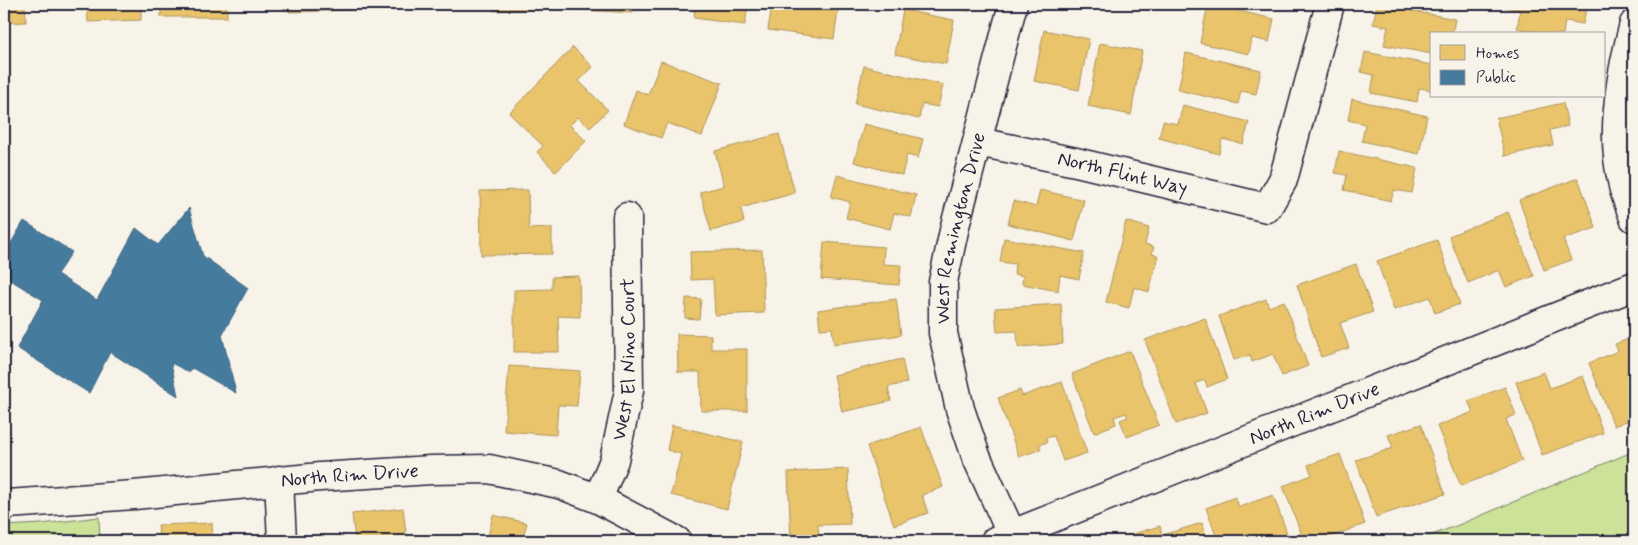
<svg xmlns="http://www.w3.org/2000/svg" width="1638" height="545" viewBox="0 0 1638 545" font-family="Mynerve,sans-serif">
	<rect width="100%" height="100%" fill="#f7f3e8"/>
	<filter id="ink" filterUnits="userSpaceOnUse"><feTurbulence type="fractalNoise" baseFrequency=".02" numOctaves="2"/><feDisplacementMap in="SourceGraphic" scale="10" xChannelSelector="R" yChannelSelector="G"/><feConvolveMatrix kernelMatrix="1 2 1 2 8 2 1 2 1" color-interpolation-filters="sRGB"/></filter>
	<g filter="url(#ink)">
		<!-- green -->
		<g fill="#cbe298" stroke="#76826a">
			<path d="M1634 451V541H1416L1461 524Z"/>
			<path d="M99 517 100 541H4V526L41 524Z"/>
		</g>
		<!-- homes -->
		<g fill="#e9c46a" stroke="#ad935c">
			<path d="M4 4H25L26 22 4 23Z"/>
			<path d="M87 4H141V20L88 22Z"/>
			<rect x="161" y="4" width="66" height="13"/>
			<path d="M289 4H354V10L289 12Z"/>
			<path d="M376 4H428L429 8 376 10Z"/>
			<path d="M494 4H547V8L494 11Z"/>
			<path d="M566 4H633V13L566 9Z"/>
			<path d="M695 4H748L745 25 694 18Z"/>
			<path d="M772 4H839L834 39 768 30Z"/>
			<path d="M933 4H971L969 11Z"/>
			<path d="M1208 4 1274 19 1269 42 1252 38 1249 54 1200 43Z"/>
			<path d="M1377 4 1455 19 1452 34H1432V54L1384 45 1388 27 1373 24Z"/>
			<path d="M1432 4H1459L1458 10Z"/>
			<path d="M1504 4H1587L1583 24 1565 21 1563 34H1551L1517 28 1520 10 1504 7Z"/>
			<path d="M903 10 954 20 946 64 895 54Z"/>
			<path d="M1044 30 1089 39 1079 90 1034 81Z"/>
			<path d="M1100 43 1142 51 1131 115 1088 106Z"/>
			<path d="M573 47 593 67 579 81 608 110 590 128 578 117 570 125 586 141 556 172 537 152 543 146 509 113Z"/>
			<path d="M1365 52 1432 65V90L1419 88 1417 102 1371 93 1374 75 1361 72Z"/>
			<path d="M1186 53 1261 70 1256 94 1241 91 1238 104 1178 90Z"/>
			<path d="M661 61 722 83 702 136 667 123 661 138 624 124 636 90 648 95Z"/>
			<path d="M864 66 943 85 938 107 922 104 919 119 855 104Z"/>
			<path d="M1352 99 1427 116 1419 154 1362 141 1365 124 1348 120Z"/>
			<path d="M1563 103 1568 126 1550 130 1553 145 1505 156 1496 118Z"/>
			<path d="M1183 105 1249 122 1243 144 1222 139 1219 154 1159 138 1163 121 1178 124Z"/>
			<path d="M864 124 923 139 918 158 907 155 902 175 854 162Z"/>
			<path d="M779 134 795 193 741 208 744 222 711 231 700 192 724 186 715 151Z"/>
			<path d="M1339 151 1417 168 1412 193 1394 190 1391 201 1344 190 1347 175 1335 173Z"/>
			<path d="M837 175 916 195 911 217 894 213 890 229 846 218 850 202 831 197Z"/>
			<path d="M1578 178 1596 228 1563 239 1571 260 1544 270 1519 200Z"/>
			<path d="M528 190 529 229 552 228V254L481 255 480 191Z"/>
			<path d="M1040 190 1084 200 1074 241 1008 224 1014 201 1036 207Z"/>
			<path d="M1508 212 1534 276 1506 287 1499 270 1468 283 1449 236Z"/>
			<path d="M1126 221 1149 228 1145 244 1154 247 1152 254 1158 256 1149 292 1134 287 1129 308 1106 302Z"/>
			<path d="M1004 238 1084 253 1079 279 1060 275 1058 291 1022 284 1023 276 1014 274 1015 264 1000 262Z"/>
			<path d="M1437 240 1460 304 1435 313 1430 297 1394 310 1377 261Z"/>
			<path d="M824 242 884 247 883 264 901 265 899 285 821 279Z"/>
			<path d="M762 250 764 313 715 315 713 279 691 280 690 252Z"/>
			<path d="M1356 264 1373 312 1340 323 1349 348 1321 357 1297 285Z"/>
			<path d="M579 276 580 317 558 316 559 352H514V290L552 289V277Z"/>
			<path d="M686 298 701 299 699 319 685 318Z"/>
			<path d="M896 299 901 335 834 344 832 328 820 329 818 310Z"/>
			<path d="M1266 299 1269 307 1284 301 1308 366 1282 376 1273 354 1252 362 1250 355 1234 360 1219 316Z"/>
			<path d="M1061 304 1063 344 1018 347 1017 331 997 332 995 308Z"/>
			<path d="M1205 318 1227 379 1207 387 1205 380 1196 383 1207 413 1176 424 1145 340Z"/>
			<path d="M677 334 711 335V349H747V411H701L700 372H678Z"/>
			<path d="M1634 337V418L1614 426 1589 363 1618 351 1615 344Z"/>
			<path d="M1130 351 1159 425 1127 437 1120 420 1128 417 1126 413 1114 417 1116 424 1094 433 1072 374Z"/>
			<path d="M902 359 907 383 888 387 891 401 842 412 834 375Z"/>
			<path d="M509 366 580 371 577 406 558 405 556 435 504 431Z"/>
			<path d="M1544 372 1550 388 1583 376 1603 433 1542 455 1516 382Z"/>
			<path d="M1062 382 1087 453 1063 461 1054 436 1046 438 1047 442 1039 445 1041 449 1019 457 998 398 1020 390 1022 396Z"/>
			<path d="M1505 387 1516 415 1506 419 1522 461 1461 486 1437 426 1473 412 1468 401Z"/>
			<path d="M1421 424 1445 494 1376 517 1356 460 1393 448 1388 435Z"/>
			<path d="M672 425 743 442 727 509 671 495 681 454 667 450Z"/>
			<path d="M921 427 943 487 922 495 928 513 894 525 867 446Z"/>
			<path d="M1340 454 1365 524 1319 541H1304L1283 486 1312 475 1308 465Z"/>
			<path d="M848 469 850 524 818 525 819 541H791L788 472Z"/>
			<path d="M1273 495 1290 541H1218L1206 508 1235 497 1239 507Z"/>
			<path d="M403 508 407 541H355L352 514Z"/>
			<path d="M493 515 527 523 523 537 541 541H487Z"/>
			<path d="M212 523 213 541H159L158 525Z"/>
			<path d="M1202 523 1207 541H1124L1123 537 1160 526 1162 535Z"/>
		</g>
		<!-- public -->
		<path fill="#457b9d" stroke="#3a6080" d="M189 208 203 256 248 288 222 335 236 393 192 368 189 372 171 363 178 396 110 352 89 393 17 348 43 300 4 276V255L24 221 72 252 57 274 97 300 136 228 158 245Z"/>
		<g fill="none" stroke-linecap="round" stroke-linejoin="round">
			<!-- minor casing -->
			<g stroke="#22223b" stroke-width="31">
				<g id="minor">
					<path d="M1634 24C1621 72 1610 132 1622 181 1624 194 1630 206 1634 218"/>
					<path id="s1" d="M978 142 1076 162 1267 208 1283 180 1330 4"/>
					<path d="M279 480 282 541"/>
					<path id="s2" d="M598 499 614 460 629 391 627 217"/>
					<path id="s3" d="M4 507 8 504 134 495 320 477 431 470 489 469 559 484 598 499 677 541"/>
					<path id="s4" d="M1012 535 976 456 960 409 943 333V282L955 226 1013 4"/>
					<path id="s5" d="M995 541 1634 286"/>
				</g>
			</g>
			<!-- minor -->
			<use href="#minor" stroke="#f7f3e8" stroke-width="28"/>
		</g>
	</g>
	<g text-anchor="middle" dominant-baseline="central" stroke-width="5" stroke-linejoin="round" paint-order="stroke">
		<!-- street labels -->
		<g font-size="20" fill="#22223b" stroke="#f7f3e8">
			<text stroke="none"><textPath href="#s1" startOffset="148">North Flint Way</textPath></text>
			<text stroke="none"><textPath href="#s4" startOffset="321">West Remington Drive</textPath></text>
			<text stroke="none"><textPath href="#s2" startOffset="144">West El Nino Court</textPath></text>
			<text stroke="none"><textPath href="#s5" startOffset="344">North Rim Drive</textPath></text>
			<text stroke="none"><textPath href="#s3" startOffset="348">North Rim Drive</textPath></text>
		</g>
	</g>
	<!-- margin -->
	<rect width="1638" height="545" fill="none" stroke="#f7f3e8" stroke-width="20"/>
	<rect x="10" y="10" width="1618" height="525" fill="none" stroke="#22223b" stroke-width="2" filter="url(#ink)"/>
	<!-- legend -->
	<rect x="1430" y="32" width="175" height="65" fill="#f7f3e8" stroke="#a29fa3"/>
	<rect x="1440" y="45" width="25" height="15" fill="#e9c46a" stroke="#a29fa3"/>
	<text x="1476" y="58" font-size="15" fill="#22223b">Homes</text>
	<rect x="1440" y="70" width="25" height="15" fill="#457b9d" stroke="#a29fa3"/>
	<text x="1476" y="82" font-size="15" fill="#22223b">Public</text>
</svg>
